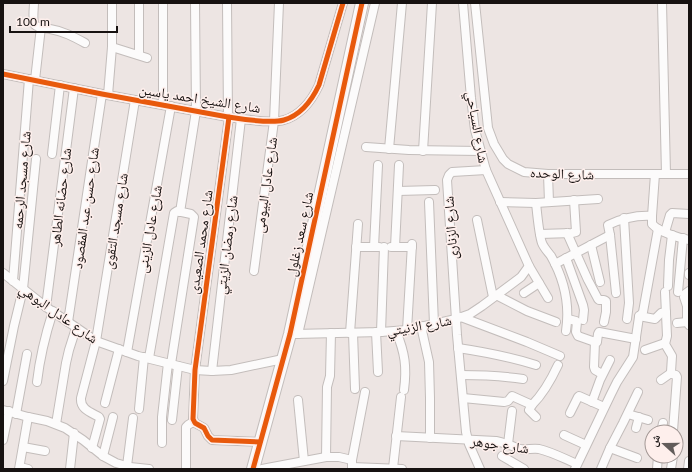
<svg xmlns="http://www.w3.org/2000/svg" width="692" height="472" viewBox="0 0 692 472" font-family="Lato,'Noto Naskh Arabic',sans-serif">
	<rect width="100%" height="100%" fill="#ede5e3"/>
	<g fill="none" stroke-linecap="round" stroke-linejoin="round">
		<!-- street casing -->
		<g stroke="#c3bdbb" stroke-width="10">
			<g id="street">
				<path d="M34 3C34 8 32 21 35 25 38 28 46 28 50 29 63 31 74 37 85 43"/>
				<path d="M139 3V55"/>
				<path d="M163 3V105"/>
				<path d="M227 3 228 117"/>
				<path d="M463 3 471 98 475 130 486 170 529 266 548 298"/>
				<path d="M475 3 487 118 488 128 494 144 503 159 508 164 524 172 548 174H689"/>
				<path d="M662 3 666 174"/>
				<path d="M112 47 147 58"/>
				<path d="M3 74 102 94 228 117C242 119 270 124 284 120 301 115 312 100 319 85L343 3"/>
				<path d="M35 80 41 27"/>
				<path d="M108 95 112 47V3"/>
				<path d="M229 117 195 370 193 419 195 423 204 428 208 436 212 440 260 442"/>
				<path d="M366 147 409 150 480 151"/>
				<path d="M389 149 402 3"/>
				<path d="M423 151 432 3"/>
				<path d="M52 154 60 85"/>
				<path d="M548 174 549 202"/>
				<path d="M655 174 652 216V224C659 232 679 238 689 240"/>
				<path d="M398 191 435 190"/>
				<path d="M429 202 434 324"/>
				<path d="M500 202 536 203 598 199"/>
				<path d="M536 203C537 212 539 235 542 243 544 248 548 252 551 256 564 279 570 305 566 331"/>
				<path d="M180 212 196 111 195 3"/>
				<path d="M624 218 629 303 627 319"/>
				<path d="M477 220 493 297"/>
				<path d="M665 232 670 215 672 213 689 214"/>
				<path d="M567 233 588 280 598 299 599 300H604L606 301V312L604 322"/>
				<path d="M540 234 572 233 576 232 574 200"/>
				<path d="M591 245 600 282"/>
				<path d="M356 247H379"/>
				<path d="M374 247 378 165"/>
				<path d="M391 247H412"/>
				<path d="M395 247 399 165"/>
				<path d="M566 258 583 305 584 310 583 320"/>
				<path d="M555 264 610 235"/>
				<path d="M254 271 274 121 279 3"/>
				<path d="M3 273 46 307 96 341 138 356 195 370 212 371 231 370 283 359"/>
				<path d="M689 273V275"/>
				<path d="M13 281 29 79"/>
				<path d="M668 286 669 260 672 235"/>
				<path d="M665 292 667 336 665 344 672 356 671 372 672 374 676 375 677 377 673 431"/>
				<path d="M678 292 683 238"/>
				<path d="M524 293 539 283"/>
				<path d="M616 293 610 235 608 225C623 218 636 215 652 216"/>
				<path d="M496 295 527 311 556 322"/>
				<path d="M46 307 74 88"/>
				<path d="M639 316 655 319 661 313 666 312"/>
				<path d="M461 317 527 342 560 356"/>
				<path d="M568 319 576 321 577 322 576 332 578 336 595 342H597L598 334 599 332 636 339"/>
				<path d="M68 322 102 94"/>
				<path d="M687 322V306L684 297 685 294 689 291"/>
				<path d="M677 323 687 322 689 325"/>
				<path d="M421 326 429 362 430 398V438"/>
				<path d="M407 330 412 244"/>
				<path d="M396 331C405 353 407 367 404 390"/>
				<path d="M376 332 378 372"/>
				<path d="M381 332 384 247"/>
				<path d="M350 333 358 224"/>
				<path d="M353 333 355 389"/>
				<path d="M294 334 381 332 407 330 456 319 470 314 482 306 521 277 529 266"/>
				<path d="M298 334 375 3"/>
				<path d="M595 342 594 367 595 370 602 374"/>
				<path d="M458 348C485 352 510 357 536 365"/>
				<path d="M645 350 665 343"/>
				<path d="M127 352 171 106"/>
				<path d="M149 358 174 213 177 211 191 214 194 217 171 364"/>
				<path d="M212 371 241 119"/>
				<path d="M461 375C482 375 502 376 523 379"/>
				<path d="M661 380 671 373"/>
				<path d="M3 381 14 326 23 289 36 159"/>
				<path d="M37 382C40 356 45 336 53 311"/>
				<path d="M463 398 504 402 508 401 512 396 532 405C543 394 551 380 558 365"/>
				<path d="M298 400 304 461"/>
				<path d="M592 402 600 380 610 360"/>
				<path d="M105 403 119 349"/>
				<path d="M532 405 529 410 536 417"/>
				<path d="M139 409 144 357"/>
				<path d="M3 410 28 417 47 421 65 428 83 440 103 456 116 463 130 467 149 469"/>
				<path d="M570 413 578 397 579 396 604 407"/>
				<path d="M16 414 27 354"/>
				<path d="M628 414 648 420"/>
				<path d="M172 420 178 366"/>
				<path d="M56 424 66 363 69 350 76 328"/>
				<path d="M636 428 639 417"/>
				<path d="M661 432 663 423"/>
				<path d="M564 435 586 445"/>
				<path d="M396 436 496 441C505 443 512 446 520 449 526 450 533 448 539 449 552 452 565 459 577 464"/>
				<path d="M3 440 9 411"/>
				<path d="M162 443V417L168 363"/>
				<path d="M508 444 512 411"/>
				<path d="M23 447 45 451"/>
				<path d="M92 448 100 419 99 417C90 412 80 409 81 398L96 341 135 100"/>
				<path d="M610 448 637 458"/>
				<path d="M103 456 113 417"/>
				<path d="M502 456 524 469"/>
				<path d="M326 457 327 387 330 376 331 333"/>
				<path d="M127 466 133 418"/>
				<path d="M20 467 28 469"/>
				<path d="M352 467 402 469"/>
				<path d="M393 468 401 397"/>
				<path d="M19 469 28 417"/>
				<path d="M70 469 74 433"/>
				<path d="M186 469V427L188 425 193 422"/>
				<path d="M262 469 326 457H339L352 460"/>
				<path d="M352 469V460L365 392"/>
				<path d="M480 469 469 444 466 432 457 335 447 180 449 175 452 172 486 170"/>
				<path d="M575 469 611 394 617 382 633 357 639 317 643 312 658 229"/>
				<path d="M601 469 610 448 623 423 638 392"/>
				<path d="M657 469 658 456"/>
				<path d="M671 469 673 456"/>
				<path d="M688 469 689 461"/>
			</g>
		</g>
		<!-- secondary casing -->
		<g stroke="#c3bdbb" stroke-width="14">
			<path id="secondary" d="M253 469 290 334 362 3"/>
		</g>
		<!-- street -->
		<use href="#street" stroke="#fcfbfb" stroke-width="8"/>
		<!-- secondary -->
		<use href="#secondary" stroke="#fcfbfb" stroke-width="12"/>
		<!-- cycleway casing -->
		<g stroke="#feefec" stroke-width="8">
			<g id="cycleway">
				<path d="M3 74 102 94 228 117C242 119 270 124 284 120 301 115 312 100 319 85L343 3"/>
				<path d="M229 117 195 370 193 419 195 423 204 428 208 436 212 440 260 442"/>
				<path d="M253 469 290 334 362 3"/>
			</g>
		</g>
		<!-- cycleway -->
		<use href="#cycleway" stroke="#e8590c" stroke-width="5"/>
	</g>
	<g text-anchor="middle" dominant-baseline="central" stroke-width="3" stroke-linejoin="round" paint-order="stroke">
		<!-- street labels -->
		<g font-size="14" fill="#171211" stroke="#feefec">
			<text transform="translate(200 98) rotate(9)">شارع الشيخ احمد ياسين</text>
			<text transform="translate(478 127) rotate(80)">شارع السياحي</text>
			<text transform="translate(562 173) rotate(2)">شارع الوحده</text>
			<text transform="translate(21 180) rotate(-85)">شارع مسجد الرحمه</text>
			<text transform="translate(265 185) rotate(-82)">شارع عادل البيومى</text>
			<text transform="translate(60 197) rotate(-83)">شارع حضانه الطاهر</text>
			<text transform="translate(85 208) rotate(-82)">شارع حسن عبد المقصود</text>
			<text transform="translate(115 221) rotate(-81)">شارع مسجد التقوى</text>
			<text transform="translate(450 228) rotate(-94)">شارع الزنارى</text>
			<text transform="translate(149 229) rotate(-80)">شارع عادل الزينى</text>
			<text transform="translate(299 234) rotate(-78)">شارع سعد زغلول</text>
			<text transform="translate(200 242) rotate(-82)">شارع محمد الصعيدى</text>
			<text transform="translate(226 245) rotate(-83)">شارع رمضان الزيتي</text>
			<text transform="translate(59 313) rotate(35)">شارع عادل البوهي</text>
			<text transform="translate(419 325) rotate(-10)">شارع الزنيتي</text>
			<text transform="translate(500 444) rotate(8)">شارع جوهر</text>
		</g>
	</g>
	<!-- border -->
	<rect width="692" height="472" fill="none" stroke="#171211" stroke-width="8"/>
	<!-- north arrow -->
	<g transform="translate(664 444) rotate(291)"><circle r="19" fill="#feefec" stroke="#a29794"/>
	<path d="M0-3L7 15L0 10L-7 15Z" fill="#625c5a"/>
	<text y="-6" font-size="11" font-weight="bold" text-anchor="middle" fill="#171211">ش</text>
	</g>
	<!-- scale -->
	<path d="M10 26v6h107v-6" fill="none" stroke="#171211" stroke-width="2"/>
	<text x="16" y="26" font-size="12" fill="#171211" stroke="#feefec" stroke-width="3" paint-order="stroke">100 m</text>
</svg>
